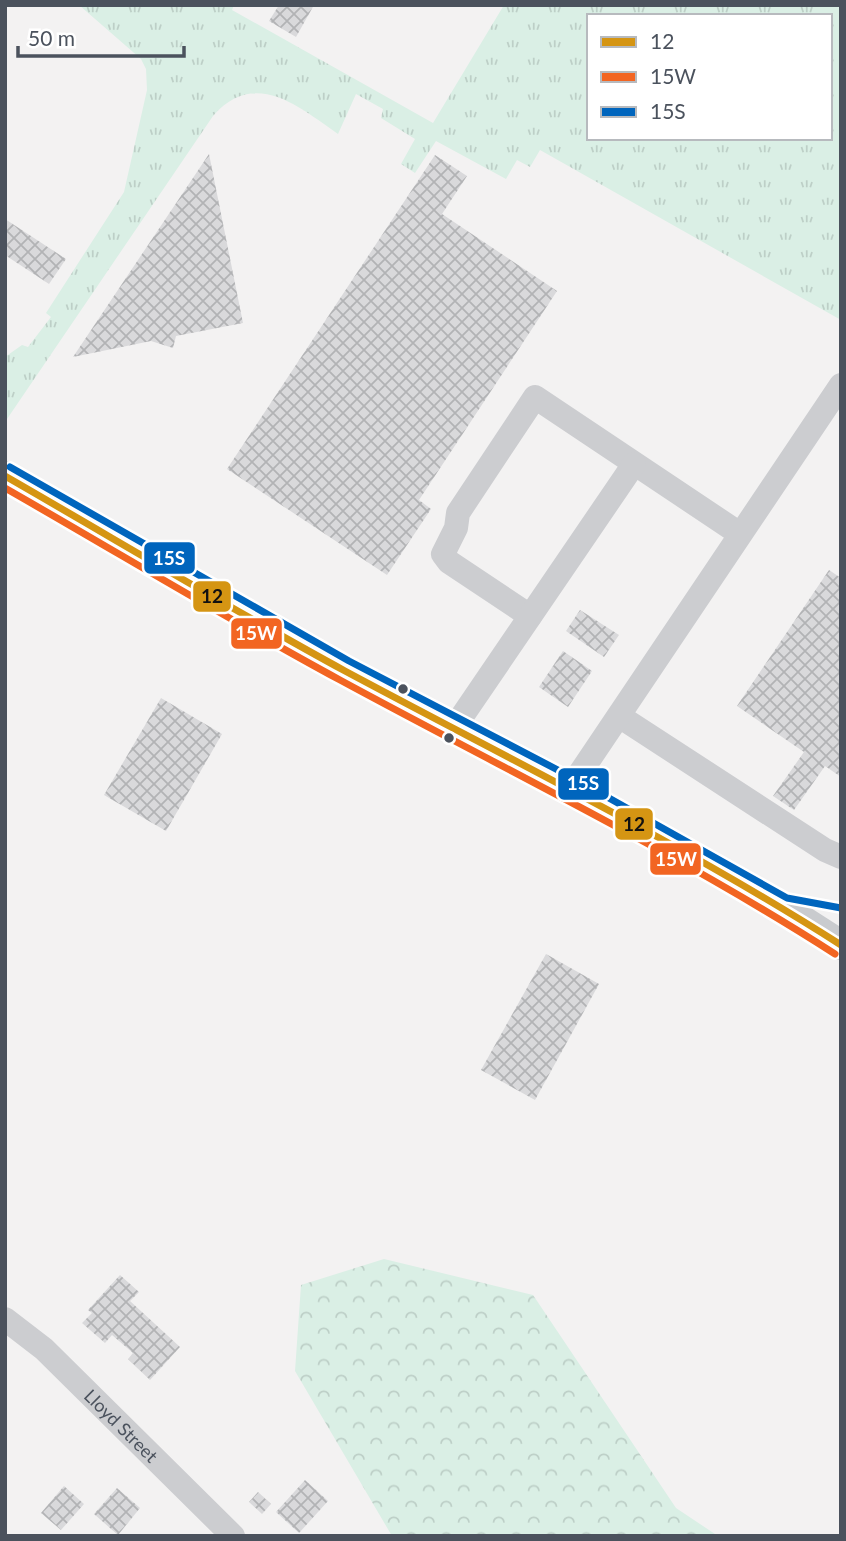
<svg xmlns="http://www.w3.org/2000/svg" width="846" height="1541" viewBox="0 0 846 1541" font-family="Lato,sans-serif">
	<defs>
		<pattern id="grass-tufts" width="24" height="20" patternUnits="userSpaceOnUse" patternTransform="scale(1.75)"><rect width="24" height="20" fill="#daefe5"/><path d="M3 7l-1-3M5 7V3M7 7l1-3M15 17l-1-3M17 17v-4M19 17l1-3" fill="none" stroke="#bdcfc7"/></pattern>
		<pattern id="forest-crowns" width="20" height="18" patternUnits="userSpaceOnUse" patternTransform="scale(1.75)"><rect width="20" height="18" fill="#daefe5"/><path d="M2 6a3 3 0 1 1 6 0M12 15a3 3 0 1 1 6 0" fill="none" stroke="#bdcfc7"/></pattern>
		<pattern id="building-cross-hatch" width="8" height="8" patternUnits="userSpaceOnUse" patternTransform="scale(1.75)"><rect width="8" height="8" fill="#d9d9db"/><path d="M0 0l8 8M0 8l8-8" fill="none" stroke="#b2b3b5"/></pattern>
	</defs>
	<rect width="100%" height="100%" fill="#f3f2f2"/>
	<!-- grass -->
	<path fill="url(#grass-tufts)" fill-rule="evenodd" d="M79 5H234L232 10 433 123 504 5H841V320L540 150 530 167 517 160 506 179 436 141 415 173 401 164 415 139 381 118 383 109 356 94 338 134C299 107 255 68 213 116L5 422V357L22 345 28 347 51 317 46 313 124 192 147 90 146 69 141 59ZM589 16H830V138H589Z"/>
	<!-- forest -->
	<path fill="url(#forest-crowns)" d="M384 1259 533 1295 676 1508 718 1536H392L295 1371 301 1285Z"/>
	<!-- building -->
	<g fill="url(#building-cross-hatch)">
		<path d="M279 5H314L296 37 269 21Z"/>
		<path d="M209 154 243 323 176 336 173 348 151 341 73 357Z"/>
		<path d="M435 155 467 176 442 214 557 291 419 500 431 509 387 575 227 469Z"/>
		<path d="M5 219 66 259 49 284 5 255Z"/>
		<path d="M829 570 841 578V777L825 766 794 810 773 796 804 752 737 706Z"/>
		<path d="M580 610 619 635 604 657 566 631Z"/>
		<path d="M563 651 592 671 568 707 539 687Z"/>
		<path d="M161 698 222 734 166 831 104 795Z"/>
		<path d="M546 954 599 984 535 1100 481 1070Z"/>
		<path d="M120 1275 139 1292 130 1301 180 1347 150 1380 128 1359 133 1353 112 1335 105 1343 82 1323 92 1313 88 1310Z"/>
		<path d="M305 1480 328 1501 299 1533 276 1512Z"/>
		<path d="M64 1486 84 1504 61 1530 41 1513Z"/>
		<path d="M117 1488 140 1508 118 1535 94 1514Z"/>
		<path d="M258 1492 271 1504 262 1514 249 1502Z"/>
	</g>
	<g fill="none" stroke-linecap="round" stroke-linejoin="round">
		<!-- minor -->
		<g stroke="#cccdd0" stroke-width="24">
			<path d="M530 616 449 562 443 554 456 528 458 513 535 397 740 534"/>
			<path d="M619 716 825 850 841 857"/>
			<path d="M454 728 634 464"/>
			<path d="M570 788 841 385"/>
			<path id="s1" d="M5 1319 44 1349 233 1536"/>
		</g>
		<!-- major -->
		<path stroke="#c9cbce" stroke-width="30" d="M5 476 344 670 570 788 783 908 841 945"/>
		<!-- bus-1 casing -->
		<g stroke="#fff" stroke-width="12">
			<path id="bus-1" d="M5 476C118 541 231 609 345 671 511 760 681 843 841 945"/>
		</g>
		<!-- bus-2 casing -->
		<g stroke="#fff" stroke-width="12">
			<path id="bus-2" d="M5 488C117 552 227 619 340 680 506 770 676 852 835 954"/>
		</g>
		<!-- bus-3 casing -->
		<g stroke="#fff" stroke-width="12">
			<path id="bus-3" d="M10 467 349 661 575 779 787 898 841 908"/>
		</g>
		<!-- bus-1 -->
		<use href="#bus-1" stroke="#d59513" stroke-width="7"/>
		<!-- bus-2 -->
		<use href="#bus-2" stroke="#f26522" stroke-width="7"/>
		<!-- bus-3 -->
		<use href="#bus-3" stroke="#0065bd" stroke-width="7"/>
	</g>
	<!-- markers -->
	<g fill="#4b525d" stroke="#fff" stroke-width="2.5">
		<circle cx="403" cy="689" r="6"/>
		<circle cx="449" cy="738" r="6"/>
	</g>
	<g text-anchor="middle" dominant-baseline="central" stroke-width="5" stroke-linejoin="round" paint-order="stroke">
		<!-- street labels -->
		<g font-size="18" fill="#4b525d" stroke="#fff">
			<text stroke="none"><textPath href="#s1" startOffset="158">Lloyd Street</textPath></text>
		</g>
	</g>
	<g stroke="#fff" stroke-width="2.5">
		<rect x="143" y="541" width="53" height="34" rx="7" fill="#0065bd"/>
		<rect x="192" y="580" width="40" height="33" rx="7" fill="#d59513"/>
		<rect x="230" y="617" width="53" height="33" rx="7" fill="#f26522"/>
		<rect x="557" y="767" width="53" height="34" rx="7" fill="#0065bd"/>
		<rect x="614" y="807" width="40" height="34" rx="7" fill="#d59513"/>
		<rect x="649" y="842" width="53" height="34" rx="7" fill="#f26522"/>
	</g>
	<g font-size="19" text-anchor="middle" font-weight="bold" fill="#fff">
		<text x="169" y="565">15S</text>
		<text x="256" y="640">15W</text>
		<text x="583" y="790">15S</text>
		<text x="676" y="866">15W</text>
	</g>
	<g font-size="19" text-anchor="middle" font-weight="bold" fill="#111">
		<text x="212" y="603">12</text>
		<text x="634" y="831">12</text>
	</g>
	<!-- border -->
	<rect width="846" height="1541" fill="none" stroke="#4b525d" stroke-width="14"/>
	<!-- legend -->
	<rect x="587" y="14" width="245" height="126" fill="#ffffff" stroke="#b7babe" stroke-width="2"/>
	<rect x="601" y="37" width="35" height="10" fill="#d59513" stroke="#b7babe" stroke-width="2"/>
	<text x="650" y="49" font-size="21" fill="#4b525d">12</text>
	<rect x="601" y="72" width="35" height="10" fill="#f26522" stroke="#b7babe" stroke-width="2"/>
	<text x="650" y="84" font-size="21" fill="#4b525d">15W</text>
	<rect x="601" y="107" width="35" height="10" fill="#0065bd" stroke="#b7babe" stroke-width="2"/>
	<text x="650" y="119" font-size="21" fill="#4b525d">15S</text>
	<!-- scale -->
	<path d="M18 46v10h166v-10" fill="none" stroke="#4b525d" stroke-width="3.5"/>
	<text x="28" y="46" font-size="21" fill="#4b525d" stroke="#ffffff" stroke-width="5" paint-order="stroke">50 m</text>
</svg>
